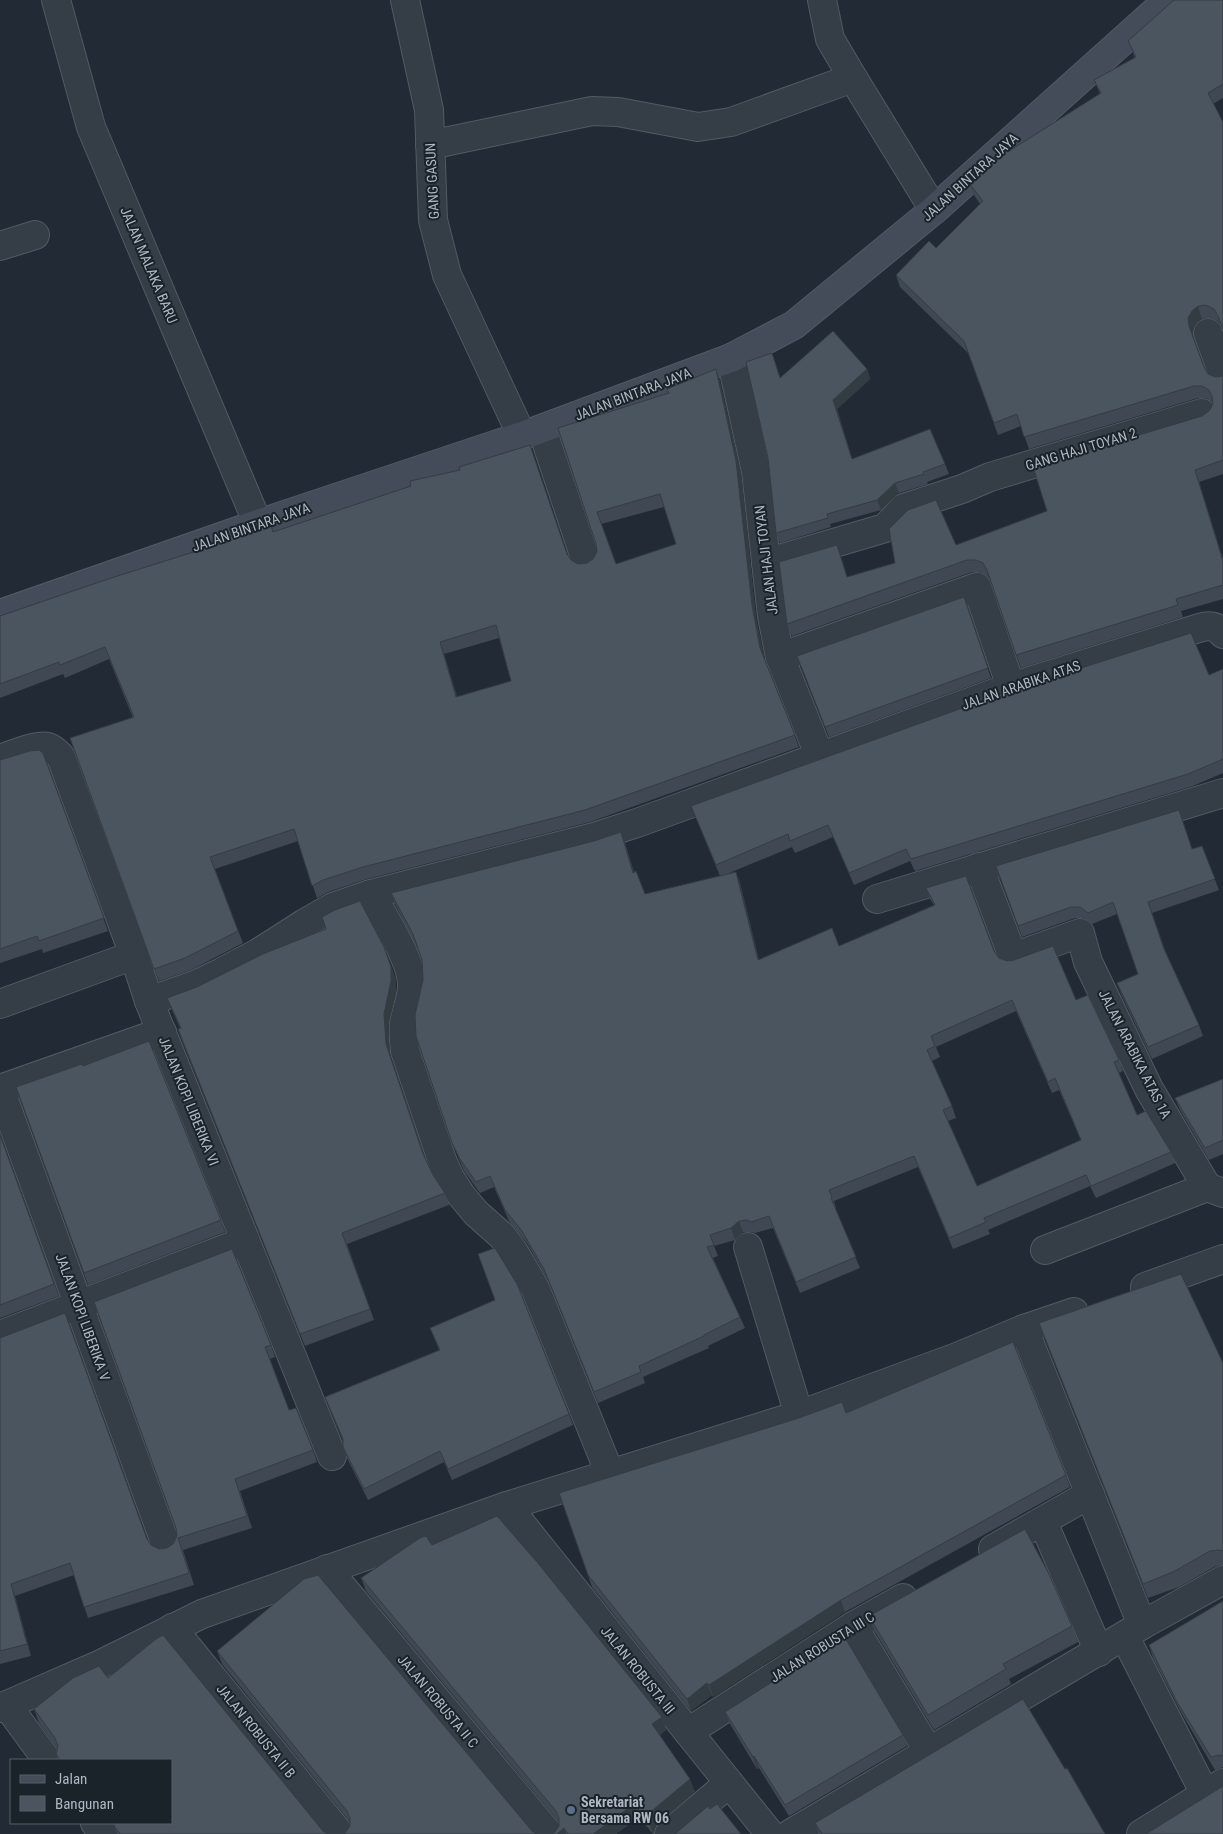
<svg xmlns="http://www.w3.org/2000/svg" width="1223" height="1834" viewBox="0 0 1223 1834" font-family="'Roboto Condensed',sans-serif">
	<rect width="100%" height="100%" fill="#222b35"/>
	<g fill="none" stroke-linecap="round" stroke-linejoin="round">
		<!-- street casing -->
		<g stroke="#525b63" stroke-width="30">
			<g id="street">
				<path d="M56 0 91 127 258 524"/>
				<path d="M405 0 429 110 433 220 447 275 522 436"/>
				<path d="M822 0 830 39 853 78 934 210"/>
				<path d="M430 145 592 111 618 112 698 127 731 122 853 78"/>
				<path d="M0 246 35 235"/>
				<path d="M1208 333 1223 374"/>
				<path d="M731 358 756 471 772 616 780 657 820 757"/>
				<path d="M542 429 586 561"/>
				<path d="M766 563 885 528 904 508 962 489 990 477 1202 413"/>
				<path d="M780 657 977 587 1011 687"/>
				<path d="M0 759C12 755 37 744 48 747 54 749 57 753 61 757L134 955 149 1001 332 1456"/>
				<path d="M979 867 1013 957 1080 933 1088 962 1149 1089 1207 1187 1223 1193"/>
				<path d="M371 894C383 916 413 962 412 986 412 999 406 1011 404 1024 403 1033 404 1042 405 1051L442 1160 450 1178 461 1195 476 1213 502 1236 514 1252 535 1288 610 1474"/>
				<path d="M877 899 1223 793"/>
				<path d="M149 1001 195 985 222 972 258 953 305 923 333 907 371 894 594 837 637 823 1011 687 1199 628C1209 625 1216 625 1223 634"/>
				<path d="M0 1004 134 955"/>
				<path d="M0 1089 166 1545"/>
				<path d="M0 1089 162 1032"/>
				<path d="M748 1247 799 1415"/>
				<path d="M1045 1250 1207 1187"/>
				<path d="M1145 1287 1223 1259"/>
				<path d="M1024 1329 1142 1625"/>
				<path d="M0 1335 245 1241"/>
				<path d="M507 1506 770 1834"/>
				<path d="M1043 1522 1099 1652"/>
				<path d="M993 1549 1090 1494"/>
				<path d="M327 1569 549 1834"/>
				<path d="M853 1626 929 1752"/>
				<path d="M172 1628 340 1834"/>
				<path d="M1125 1637 1205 1794"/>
				<path d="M7 1705 47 1760"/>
				<path d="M0 1708 101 1664 202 1614 507 1506 799 1415 957 1357 1024 1329 1074 1312"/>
				<path d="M688 1732 853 1626 903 1598"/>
				<path d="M95 1823 104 1834"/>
				<path d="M669 1834 729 1783"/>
				<path d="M790 1834 1142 1625 1223 1580"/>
				<path d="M1141 1834 1223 1783"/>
			</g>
		</g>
		<!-- secondary casing -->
		<g stroke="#525b63" stroke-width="30">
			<path id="secondary" d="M0 614 258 524 522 436 731 358 794 325 934 210 1168 0"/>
		</g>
		<!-- street -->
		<use href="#street" stroke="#353d46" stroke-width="28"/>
		<!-- secondary -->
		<use href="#secondary" stroke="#434c58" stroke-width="28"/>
	</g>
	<!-- wall -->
	<g fill="#404953" fill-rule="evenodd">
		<path d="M1223 0V98L1213 104 1223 329 1218 321 1210 318 1202 319 1196 323 1193 330V338L1204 367 1208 374 1215 377 1223 376V474L1199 482 1223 559V599L1181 611 1183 617 1021 668 991 581 988 576 980 572H972L792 636 787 624 837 545 847 577 956 545 1047 511 1209 411 1213 404V402L1206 398H1198L1029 449 1021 426 998 435 968 353 900 287 896 275 936 248 980 204 974 195 969 183 1009 151 1100 94 1094 80 1135 58 1128 41Z"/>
		<path d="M716 369 720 382 741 474 756 618 764 658 799 747 590 822 367 879 328 892 317 898 298 841 215 869 243 943 189 971 159 981 70 738 133 718 109 659 65 678 63 674 0 698V616L274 531 567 555 571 560 578 564 587 563 593 559 597 552 596 544 558 428 669 393ZM664 507 676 544 616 564 601 524ZM499 638 511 681 457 697 444 654Z"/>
		<path d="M867 369 870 379 837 409 852 459 945 464 949 474 927 482 928 484 899 493 881 510 830 524 831 527 780 543 776 533 781 378Z"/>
		<path d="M964 597 991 678 829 737 801 666Z"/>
		<path d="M1223 669V773L1193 786 915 871 910 861 854 885 833 837 795 853 792 847 729 873 736 872 740 883 759 960 839 946 934 905 930 899 926 888 994 951 999 958 1076 1000 1119 1060 1123 1071 1119 1073 1137 1115 1171 1152 1175 1163 1096 1198 1090 1186 988 1230 990 1234 953 1249 918 1167 834 1201 836 1208 835 1209 860 1268 800 1293 773 1228 755 1233 751 1232H743L735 1240 714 1246 718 1256 713 1258 740 1317 745 1328 708 1346 709 1348 643 1377 645 1383 598 1403 548 1280 527 1243 509 1221 494 1187 480 1193 464 1171 457 1154 416 1036 423 980 422 960 416 945 395 904 391 893 625 843 634 872 645 894 720 876 691 806 1209 675ZM1016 1011 1052 1093 1059 1090 1081 1140 977 1186 948 1121 956 1118 952 1106 932 1061 940 1057 936 1047Z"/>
		<path d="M43 753 108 931 43 953 42 949 0 963V760Z"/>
		<path d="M1202 846 1219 890 1152 913 1165 950 1199 1025 1203 1036 1152 1059 1121 994 1117 983 1138 974 1117 914 1092 924 1084 918H1075L1022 937 996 866 1193 849Z"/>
		<path d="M396 979V993L388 1026 390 1056 425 1157 433 1175 445 1193 449 1205 347 1244 374 1320 305 1346 182 1041 178 1029 180 1028 167 998Z"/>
		<path d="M1223 1079V1154L1209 1160 1180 1110 1175 1098Z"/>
		<path d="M16 1087 221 1220 225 1232 88 1285Z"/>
		<path d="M0 1135 59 1296 0 1318Z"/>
		<path d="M94 1302 271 1345 275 1357 270 1359 289 1410 313 1450 317 1462 240 1491 252 1528 183 1550 194 1585 88 1618 74 1575 15 1596 31 1656 0 1664V1338L151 1545 159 1549 167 1548 173 1544 177 1536 176 1528Z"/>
		<path d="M1039 1323 1223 1363V1565L1216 1566 1179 1587 1148 1598Z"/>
		<path d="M430 1328 569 1414 573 1425 452 1480 444 1462 368 1500 347 1458 343 1447V1441L325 1397 439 1350Z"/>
		<path d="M846 1413 1066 1475 1070 1487 845 1612 713 1697 712 1695 691 1711 592 1587 559 1493Z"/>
		<path d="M432 1545 662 1717 666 1730 660 1735 695 1792 659 1822 655 1828 654 1834H653L639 1817 616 1834H551L555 1832 559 1826V1822L366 1591 361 1578Z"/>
		<path d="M1223 1601V1767L1215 1770 1182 1714 1153 1658 1149 1645Z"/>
		<path d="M869 1616 1072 1626 1078 1642 1009 1679 1011 1684 934 1730 875 1632Z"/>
		<path d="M217 1651 532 1831 345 1833 350 1826V1822L222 1664Z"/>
		<path d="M108 1678 323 1831 328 1834H117L114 1826 171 1760H58L56 1754 57 1748 39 1723 34 1709Z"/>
		<path d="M725 1712 903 1735 907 1746 789 1816 759 1768 757 1769 730 1724Z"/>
		<path d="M815 1823 1105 1834H819Z"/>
	</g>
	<!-- shaded-wall -->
	<g fill="#343c43">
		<path d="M1198 306 1202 319 1196 323 1193 330V338L1189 326 1188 318 1192 311Z"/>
		<path d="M716 369 720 382 741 474 756 618 765 660 760 648 752 605Z"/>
		<path d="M867 369 870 379 837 409 855 469 833 400Z"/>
		<path d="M1195 470 1199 482 1223 559V561Z"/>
		<path d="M895 483 899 493 881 510 877 500Z"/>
		<path d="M440 642 444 654 461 709 456 697Z"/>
		<path d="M621 832 625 843 637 884 633 873Z"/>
		<path d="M736 872 740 883 762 972 758 960Z"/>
		<path d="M384 947 396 979V993L388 1026 390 1056 386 1044 384 1014Z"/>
		<path d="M739 1221 743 1232 735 1240 731 1228Z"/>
		<path d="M11 1584 15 1596 31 1656 27 1644Z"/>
		<path d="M841 1600 845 1612 713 1697 709 1685Z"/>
		<path d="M707 1683 712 1695 691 1711 687 1699Z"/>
		<path d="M662 1717 666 1730 657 1737 652 1724Z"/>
		<path d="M754 1756 759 1768 757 1769 753 1757Z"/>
		<path d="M690 1779 695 1792 659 1822 655 1828 653 1834 649 1822 650 1815 654 1809Z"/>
		<path d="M634 1804 639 1817 616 1834H593Z"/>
		<path d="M564 1828 566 1834H557Z"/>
	</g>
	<!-- building -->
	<g fill="#4a5560" stroke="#343c43" fill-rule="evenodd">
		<path d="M1174 0H1223V84L1208 93 1223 122V329L1218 316 1214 309 1206 305 1198 306 1192 311 1188 318 1189 326 1204 367 1208 374 1215 377 1223 376V460L1195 470 1223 561V585L1176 599 1178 605 1016 655 987 570 983 563 976 560H967L787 624 779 562 837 545 847 577 895 563 889 529 908 510 936 500 956 545 1047 511 1033 467 1202 416 1209 411 1213 404 1212 396 1209 390 1202 386H1194L1024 437 1017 414 994 423 964 341 896 275 929 241 936 248 983 201 969 183 1008 149 1009 151 1101 93 1094 80 1136 57 1128 41Z"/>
		<path d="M833 331 867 369 833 400 852 459 930 429 945 464 923 472 924 474 895 483 877 500 827 514 828 518 776 533 768 458 746 362 772 353 780 378Z"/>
		<path d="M716 369 736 461 752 605 760 648 795 735 585 810 363 867 323 880 312 886 294 829 210 857 238 931 185 958 154 969 70 738 134 717 105 647 60 665 59 662 0 684V616L108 579 225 542 224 539 270 522 273 532 411 486 410 481 460 470 459 467 530 445 567 554 571 560 578 564 587 563 593 559 597 552 596 544 558 428 669 393 667 389ZM660 494 676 544 616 564 597 512ZM496 625 511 681 456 697 440 642Z"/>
		<path d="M964 597 988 668 825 727 797 656Z"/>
		<path d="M1191 633 1209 675 1223 669V759L1188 774 911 859 906 849 849 873 828 825 790 841 788 834 716 865 691 806 1012 690Z"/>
		<path d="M39 750 43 753 104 918 39 941 37 936 0 949V760L30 751Z"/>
		<path d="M1179 810 1192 849 1202 846 1215 879 1148 902 1164 949 1199 1025 1148 1047 1117 983 1138 974 1113 902 1088 913 1080 907H1071L1018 926 996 866Z"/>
		<path d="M621 832 633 873 636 871 645 894 736 872 758 960 832 928 839 946 935 905 926 888 966 876 994 951 999 958 1007 961 1014 960 1053 946 1076 1000 1088 995 1119 1060 1114 1062 1137 1115 1146 1111 1171 1152 1091 1186 1086 1175 984 1218 986 1222 949 1238 914 1156 829 1190 832 1197 831 1198 856 1257 796 1282 769 1216 751 1222 747 1220 739 1221 731 1228 710 1235 714 1245 707 1247 740 1317 704 1335V1336L639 1366 641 1372 594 1392 544 1269 522 1231 505 1210 490 1176 476 1182 460 1159 452 1143 416 1036 415 1015 423 980 422 960 413 934 391 893 594 841ZM1012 1000 1048 1082 1055 1078 1081 1140 977 1186 943 1110 952 1106 927 1050 935 1046 931 1036Z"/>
		<path d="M360 901 384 947 391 967V981L384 1014 386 1044 423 1154 433 1175 445 1193 342 1233 370 1309 300 1334 178 1029 181 1028 167 998 197 987 263 954 326 929 322 917 335 910Z"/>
		<path d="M149 1041 221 1220 84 1273 16 1087 82 1064 83 1066Z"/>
		<path d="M1223 1079V1140L1205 1148 1175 1098Z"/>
		<path d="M0 1135 54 1284 0 1305Z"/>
		<path d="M495 1248 517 1284 569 1414 448 1469 440 1451 364 1489 343 1447V1439L325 1397 440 1350 430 1328 495 1300 478 1254Z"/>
		<path d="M232 1249 271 1345 265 1347 289 1410 296 1408 313 1450 235 1479 247 1516 178 1538 189 1573 84 1607 70 1563 11 1584 27 1644 0 1651V1338L65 1313 147 1539 151 1545 159 1549 167 1548 173 1544 177 1536 176 1528 94 1302Z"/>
		<path d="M1181 1274 1223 1363V1551L1218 1550 1210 1551 1173 1572 1143 1584 1039 1323Z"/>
		<path d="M1013 1342 1066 1475 841 1600 709 1685 707 1683 687 1699 588 1575 559 1493 799 1418 842 1402 846 1413Z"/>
		<path d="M497 1516 537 1562 662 1717 652 1724 690 1779 654 1809 650 1815 649 1822 634 1804 593 1834H568L564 1828 557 1834H551L555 1832 559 1826V1818L556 1811 361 1578 420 1538 426 1536 432 1545Z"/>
		<path d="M1025 1529 1049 1574 1072 1626 1003 1664 1006 1669 928 1715 869 1616Z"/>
		<path d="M318 1575 532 1831 537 1834H343L345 1833 350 1826V1818L347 1811 217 1651 304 1579Z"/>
		<path d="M1223 1601V1756L1219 1755 1211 1757 1177 1702 1149 1645Z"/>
		<path d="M163 1635 323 1831 328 1834H120L114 1826V1823H171V1760H60L56 1754 58 1746 55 1738 34 1709 73 1678 99 1666 108 1678 156 1639Z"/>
		<path d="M844 1636 903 1735 785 1805 754 1756 753 1757 725 1712Z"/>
		<path d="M1023 1699 1065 1769 1067 1768 1105 1834H822L815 1823Z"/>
		<path d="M1223 1786V1834H1146Z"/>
		<path d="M717 1804 741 1834H675L708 1806 710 1809Z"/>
	</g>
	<!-- markers -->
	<circle fill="#5c6f8a" stroke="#1a222a" stroke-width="2" cx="571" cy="1810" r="5"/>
	<g text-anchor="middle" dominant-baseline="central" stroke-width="4" stroke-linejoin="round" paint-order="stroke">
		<!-- street labels -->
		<g font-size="14" fill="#afb8c2" stroke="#1a222a">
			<text transform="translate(970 177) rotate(-42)">JALAN BINTARA JAYA</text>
			<text transform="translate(432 181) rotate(-93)">GANG GASUN</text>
			<text transform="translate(149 265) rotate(67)">JALAN MALAKA BARU</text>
			<text transform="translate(633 394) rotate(-21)">JALAN BINTARA JAYA</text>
			<text transform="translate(1081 449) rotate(-17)">GANG HAJI TOYAN 2</text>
			<text transform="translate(251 527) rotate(-19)">JALAN BINTARA JAYA</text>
			<text transform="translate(766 560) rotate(-97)">JALAN HAJI TOYAN</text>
			<text transform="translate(1021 685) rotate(-19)">JALAN ARABIKA ATAS</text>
			<text transform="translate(1135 1054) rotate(63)">JALAN ARABIKA ATAS 1A</text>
			<text transform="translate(189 1101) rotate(68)">JALAN KOPI LIBERIKA VI</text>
			<text transform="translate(83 1317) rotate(70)">JALAN KOPI LIBERIKA V</text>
			<text transform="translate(822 1647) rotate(-32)">JALAN ROBUSTA III C</text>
			<text transform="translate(638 1670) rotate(51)">JALAN ROBUSTA III</text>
			<text transform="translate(438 1701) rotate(50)">JALAN ROBUSTA II C</text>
			<text transform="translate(256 1731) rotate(51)">JALAN ROBUSTA II B</text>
		</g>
		<!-- poi labels -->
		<g font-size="14" font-weight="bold" fill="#afb8c2" stroke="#1a222a" text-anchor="start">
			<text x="581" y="1802">Sekretariat<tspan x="581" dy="16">Bersama RW 06</tspan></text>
		</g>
	</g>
	<!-- legend -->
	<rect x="10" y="1759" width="162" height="65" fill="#1a222a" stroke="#565e67"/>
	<rect x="20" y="1775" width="25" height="8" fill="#434c58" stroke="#565e67"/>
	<text x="55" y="1784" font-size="15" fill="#afb8c2">Jalan</text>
	<rect x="20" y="1796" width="25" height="15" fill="#4a5560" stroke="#565e67"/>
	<text x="55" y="1809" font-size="15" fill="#afb8c2">Bangunan</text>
</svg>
